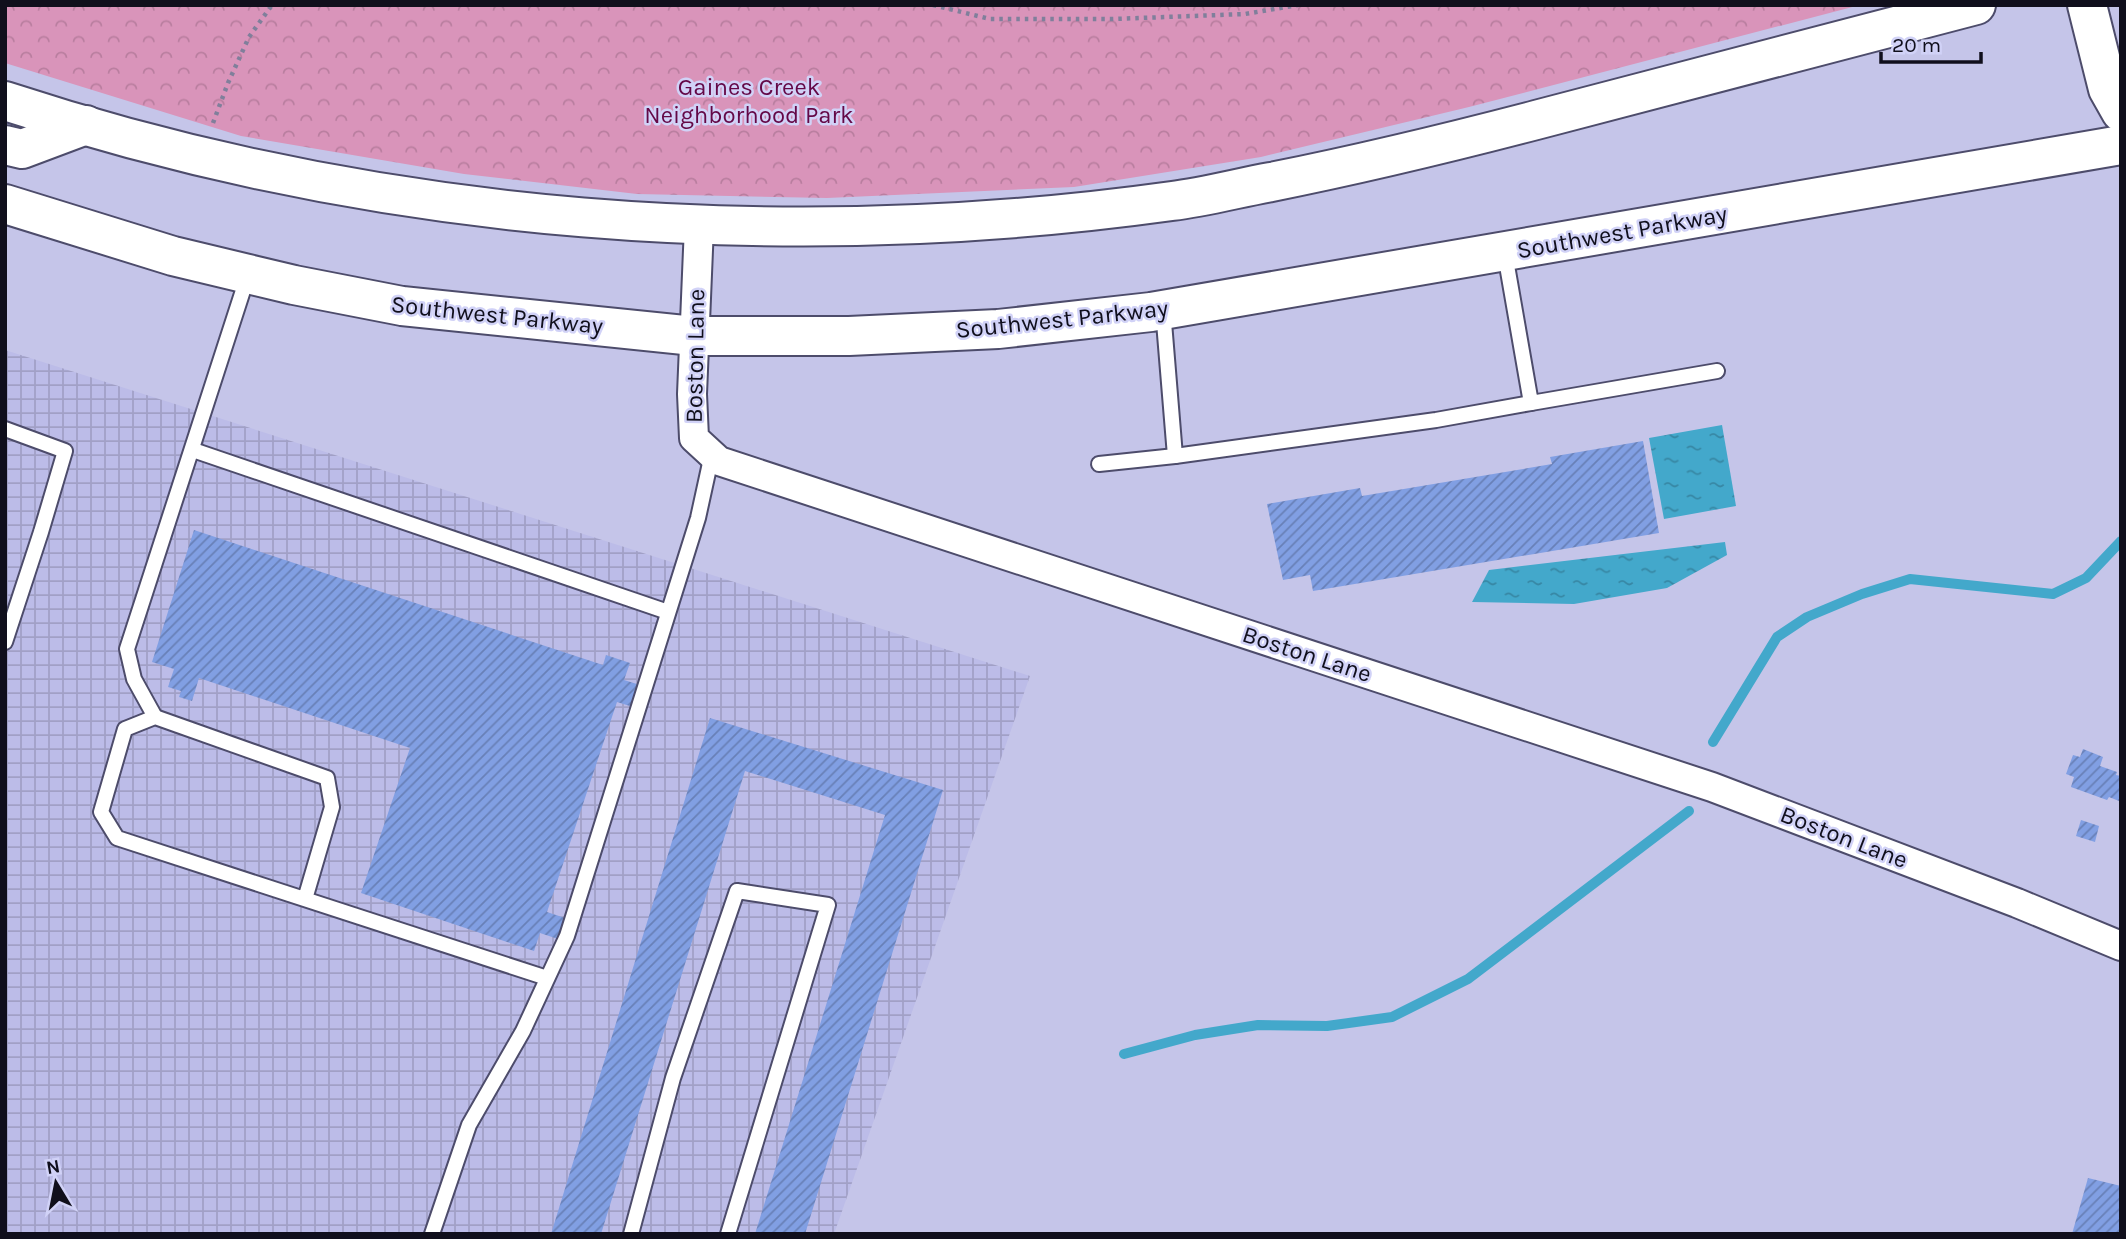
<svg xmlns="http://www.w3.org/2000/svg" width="2126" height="1239" viewBox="0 0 2126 1239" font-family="Karla,sans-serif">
	<defs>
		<pattern id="industrial-grid" width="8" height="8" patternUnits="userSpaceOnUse" patternTransform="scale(1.75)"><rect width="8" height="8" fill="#bcbce8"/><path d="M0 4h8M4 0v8" fill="none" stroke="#a1a0c6"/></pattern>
		<pattern id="forest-crowns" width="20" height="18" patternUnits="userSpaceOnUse" patternTransform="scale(1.75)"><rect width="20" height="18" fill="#d994ba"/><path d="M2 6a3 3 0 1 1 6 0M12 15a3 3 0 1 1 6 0" fill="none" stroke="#b97e9f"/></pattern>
		<pattern id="water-ripples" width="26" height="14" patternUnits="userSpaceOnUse" patternTransform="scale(1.75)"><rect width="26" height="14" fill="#43a8cb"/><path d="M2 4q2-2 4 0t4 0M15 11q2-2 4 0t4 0" fill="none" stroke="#3787a4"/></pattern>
		<pattern id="building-hatch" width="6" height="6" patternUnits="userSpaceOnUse" patternTransform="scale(1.75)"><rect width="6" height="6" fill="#819fe3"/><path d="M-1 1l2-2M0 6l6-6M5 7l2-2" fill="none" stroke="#6880b7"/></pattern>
	</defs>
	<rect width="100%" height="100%" fill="#c5c5e9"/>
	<!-- industrial -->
	<path fill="url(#industrial-grid)" d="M5 350 1030 676 834 1234H5Z"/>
	<!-- forest -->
	<path fill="url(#forest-crowns)" d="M5 5H1860L1469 107 1261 157 1074 187 827 198 637 194 464 174 241 136 5 63Z"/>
	<!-- water -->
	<g fill="url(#water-ripples)">
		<path d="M1722 425 1736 506 1664 519 1649 438Z"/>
		<path d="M1725 542 1727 555 1667 588 1574 604 1472 602 1489 570Z"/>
	</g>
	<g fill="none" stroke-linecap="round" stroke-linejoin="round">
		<!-- stream -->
		<g stroke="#43a8cb" stroke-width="10">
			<path d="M1713 742 1777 637 1807 617 1862 594 1910 579 2053 594 2086 578 2121 541"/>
			<path d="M1124 1054 1195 1035 1258 1025 1327 1026 1392 1017 1468 979 1689 811"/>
		</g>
	</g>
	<!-- building -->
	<g fill="url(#building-hatch)">
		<path d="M1643 441 1659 533 1313 591 1310 575 1283 580 1267 504 1360 488 1362 496 1552 464 1550 457Z"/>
		<path d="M194 530 603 665 606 655 630 663 624 680 640 685 633 707 617 702 547 912 568 919 561 940 540 933 534 951 361 893 410 748 199 678 192 701 179 697 181 691 168 687 174 669 152 662Z"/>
		<path d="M710 718 943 790 805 1234H755L885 815 745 771 601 1234H551Z"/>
		<path d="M2083 749 2103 757 2100 766 2117 772 2116 775 2121 776 2119 801 2109 797 2107 800 2071 787 2074 777 2066 774 2073 755 2080 757Z"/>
		<path d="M2081 820 2099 826 2095 842 2076 836Z"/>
		<path d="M2088 1178 2121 1186V1234H2072Z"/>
	</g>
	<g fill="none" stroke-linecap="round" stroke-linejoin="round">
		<!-- lane casing -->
		<g stroke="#4d4c6b" stroke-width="18">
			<g id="lane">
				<path d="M1505 254 1531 403 1717 371"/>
				<path d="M1163 310 1175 456 1436 420 1531 403"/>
				<path d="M5 429 65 451 41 532 5 642"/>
				<path d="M193 450 668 612"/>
				<path d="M1099 464 1175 456"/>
				<path d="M155 717 134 679 127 649 248 275"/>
				<path d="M305 899 332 807 327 778 155 717 125 729 101 812 117 838 547 978"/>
				<path d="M432 1234 469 1125 523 1031 567 936 698 518 712 454"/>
				<path d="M631 1234 673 1078 737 891 828 905 728 1234"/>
			</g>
		</g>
		<!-- street casing -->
		<g stroke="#4d4c6b" stroke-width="32">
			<path id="street" d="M699 226 692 394 694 438 719 461 1712 787 2017 903 2121 946"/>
		</g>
		<!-- secondary casing -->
		<g stroke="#4d4c6b" stroke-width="42">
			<g id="secondary">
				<path d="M2087 5 2108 89 2121 112"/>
				<path d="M5 101C380 224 782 255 1172 201 1205 197 1238 188 1271 182 1361 164 1448 143 1536 120 1683 81 1830 43 1976 5"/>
				<path d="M5 145 22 149 86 125"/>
				<path d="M5 204 173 256 294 285 402 306 694 336H849L998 329 1151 312 2121 145"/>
			</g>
		</g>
		<!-- path -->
		<g stroke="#807f9b" stroke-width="4.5" stroke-dasharray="3.5 5" stroke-linecap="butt">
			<path d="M933 5 990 19H1113L1245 14 1298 5"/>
			<path d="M213 123 228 83 249 37 272 5"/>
		</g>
		<!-- lane -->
		<use href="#lane" stroke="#fff" stroke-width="14"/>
		<!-- street -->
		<use href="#street" stroke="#fff" stroke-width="28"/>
		<!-- secondary -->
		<use href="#secondary" stroke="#fff" stroke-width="38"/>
	</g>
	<g text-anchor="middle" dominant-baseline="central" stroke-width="5" stroke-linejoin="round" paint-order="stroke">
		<!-- park labels -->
		<g font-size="24" fill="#640847" stroke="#d1d2f7">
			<text x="749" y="87">Gaines Creek<tspan x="749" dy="28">Neighborhood Park</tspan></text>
		</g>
		<!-- street labels -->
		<g font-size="24" fill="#100f1c" stroke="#d1d2f7">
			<text transform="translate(1622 232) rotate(-10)">Southwest Parkway</text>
			<text transform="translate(497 315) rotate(6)">Southwest Parkway</text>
			<text transform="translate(1062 319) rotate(-6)">Southwest Parkway</text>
			<text transform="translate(695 356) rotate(-89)">Boston Lane</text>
			<text transform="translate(1307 654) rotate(18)">Boston Lane</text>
			<text transform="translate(1844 837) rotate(21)">Boston Lane</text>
		</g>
	</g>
	<!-- border -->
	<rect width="2126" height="1239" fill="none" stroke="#100f1c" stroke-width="14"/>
	<!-- north arrow -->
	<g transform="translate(56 1183) rotate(350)" stroke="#d1d2f7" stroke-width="5" paint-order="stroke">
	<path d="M0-5L12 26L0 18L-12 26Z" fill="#100f1c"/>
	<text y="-10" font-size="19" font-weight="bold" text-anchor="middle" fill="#100f1c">N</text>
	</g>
	<!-- scale -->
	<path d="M1881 52v10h100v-10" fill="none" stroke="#100f1c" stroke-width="3.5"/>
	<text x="1892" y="52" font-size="21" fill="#100f1c" stroke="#d1d2f7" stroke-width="5" paint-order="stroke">20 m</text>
</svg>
